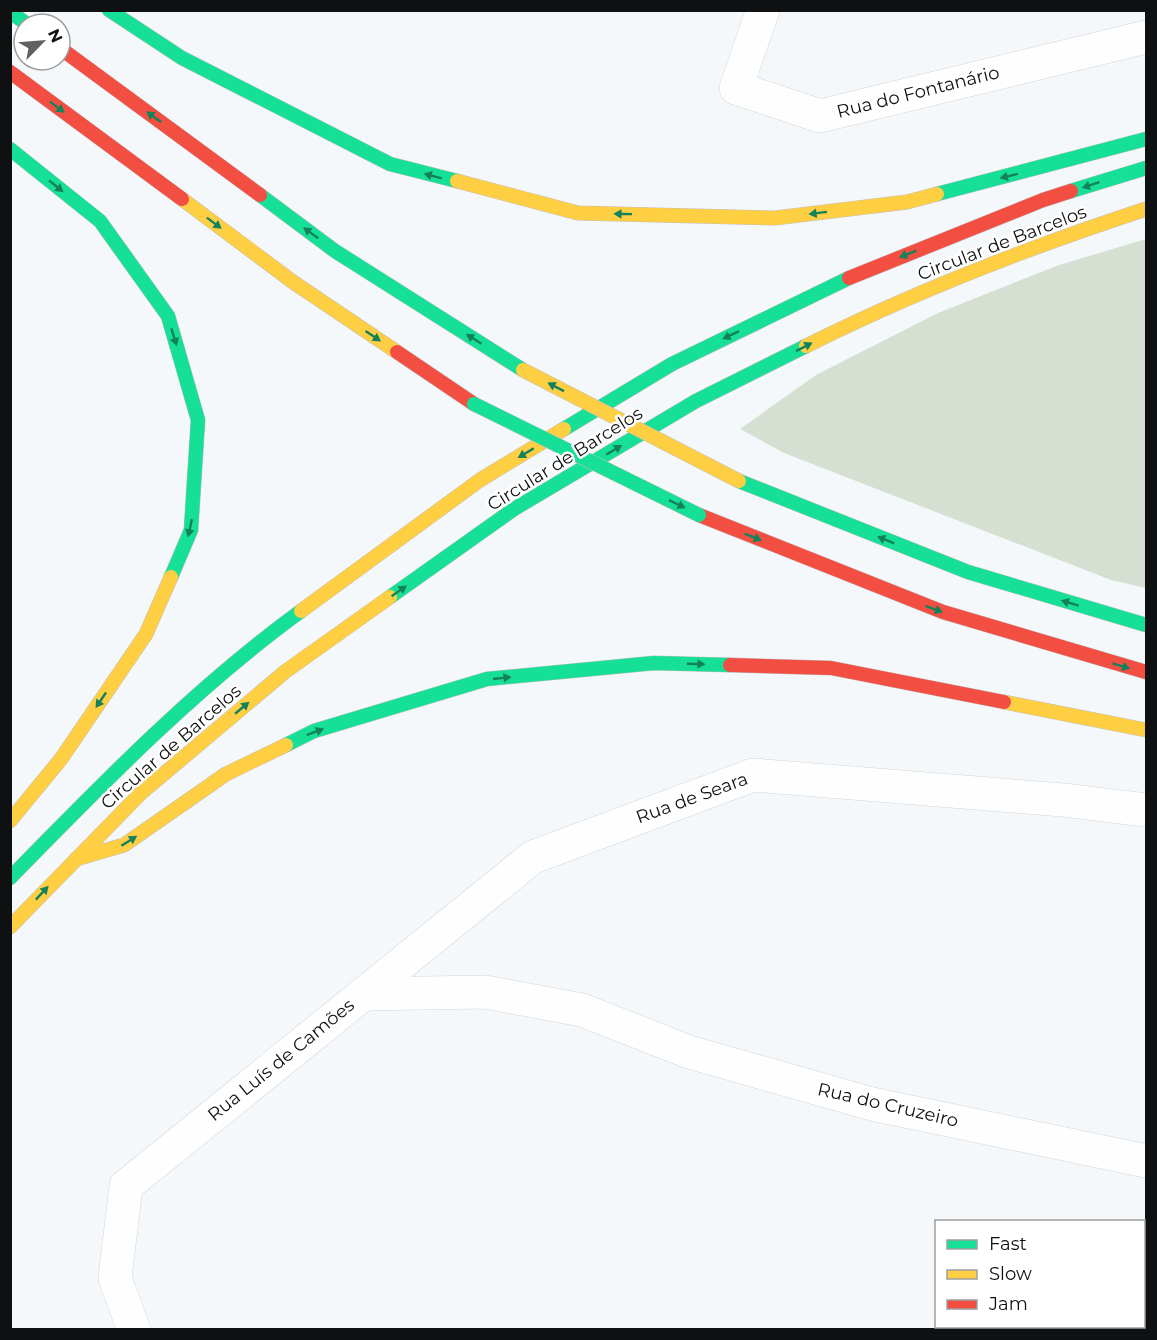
<svg xmlns="http://www.w3.org/2000/svg" width="1157" height="1340" viewBox="0 0 1157 1340" font-family="Montserrat,sans-serif">
	<rect width="100%" height="100%" fill="#f5f8fa"/>
	<!-- green -->
	<path fill="#d5dfd2" d="M1146 239V588L1111 580 784 453 740 429 816 375 938 313 1059 265Z"/>
	<g fill="none" stroke-linecap="round" stroke-linejoin="round">
		<!-- street casing -->
		<g stroke="#d3d5d7" stroke-width="34">
			<g id="street">
				<path d="M763 10 736 88 820 116 1146 37"/>
				<path d="M363 994 485 992 582 1010 689 1052 872 1104 1146 1161"/>
				<path d="M134 1330 115 1278 126 1186 533 857 753 775 1063 800 1146 810"/>
			</g>
		</g>
		<!-- fast casing -->
		<g stroke="#c4bebe" stroke-width="15">
			<g id="fast">
				<path d="M109 10 182 58 390 164 457 181"/>
				<path d="M10 12 27 24"/>
				<path d="M10 149 100 221 168 316 198 420 191 530 171 577"/>
				<path d="M1071 191 1146 168"/>
				<path d="M937 194 1146 139"/>
				<path d="M260 195 335 251 523 370"/>
				<path d="M564 429 672 364 849 278"/>
				<path d="M739 481 968 572 1146 625"/>
				<path d="M390 597 514 509 696 401 806 346"/>
				<path d="M286 745 314 731 487 679 654 663 730 665"/>
				<path d="M10 878C102 784 195 688 301 611"/>
			</g>
		</g>
		<!-- slow casing -->
		<g stroke="#c4bebe" stroke-width="15">
			<g id="slow">
				<path d="M457 181 578 213 775 218 907 202 937 194"/>
				<path d="M182 199 293 282 397 352"/>
				<path d="M806 346C916 291 1030 247 1146 209"/>
				<path d="M301 611 480 480 564 429"/>
				<path d="M1004 702 1146 730"/>
				<path d="M10 821 61 759 146 634 171 577"/>
				<path d="M76 859 124 845 226 774 286 745"/>
				<path d="M10 927 141 793 286 671 390 597"/>
			</g>
		</g>
		<!-- jam casing -->
		<g stroke="#c4bebe" stroke-width="15">
			<g id="jam">
				<path d="M60 48 260 195"/>
				<path d="M10 72 182 199"/>
				<path d="M849 278 1043 200 1071 191"/>
				<path d="M397 352 474 404"/>
				<path d="M699 515 943 612 1146 672"/>
				<path d="M730 665 831 668 1004 702"/>
			</g>
		</g>
		<!-- street -->
		<use href="#street" stroke="#fefefe" stroke-width="33"/>
		<!-- fast -->
		<use href="#fast" stroke="#16e098" stroke-width="14"/>
		<!-- slow -->
		<use href="#slow" stroke="#ffcf43" stroke-width="14"/>
		<!-- jam -->
		<use href="#jam" stroke="#f24e42" stroke-width="14"/>
		<!-- fast-bridge casing -->
		<g stroke="#c4bebe" stroke-width="15" stroke-linecap="butt">
			<path id="fast-bridge" d="M474 404 699 515"/>
		</g>
		<!-- slow-bridge casing -->
		<g stroke="#c4bebe" stroke-width="15" stroke-linecap="butt">
			<path id="slow-bridge" d="M523 370 739 481"/>
		</g>
		<!-- fast-bridge -->
		<use href="#fast-bridge" stroke="#16e098" stroke-width="14"/>
		<!-- slow-bridge -->
		<use href="#slow-bridge" stroke="#ffcf43" stroke-width="14"/>
	</g>
	<!-- one-way arrows -->
	<defs><path id="oneway-solid" d="M-6-.8H1V-3.2L6.5 0L1 3.2V.8H-6Z" transform="scale(1.5)"/></defs>
	<g fill="#13825b">
		<use href="#oneway-solid" transform="translate(57 107) rotate(37)"/>
		<use href="#oneway-solid" transform="translate(154 117) rotate(-144)"/>
		<use href="#oneway-solid" transform="translate(433 176) rotate(-165)"/>
		<use href="#oneway-solid" transform="translate(1009 176) rotate(166)"/>
		<use href="#oneway-solid" transform="translate(1091 185) rotate(162)"/>
		<use href="#oneway-solid" transform="translate(56 186) rotate(39)"/>
		<use href="#oneway-solid" transform="translate(818 213) rotate(173)"/>
		<use href="#oneway-solid" transform="translate(623 214) rotate(-179)"/>
		<use href="#oneway-solid" transform="translate(214 223) rotate(37)"/>
		<use href="#oneway-solid" transform="translate(311 233) rotate(-144)"/>
		<use href="#oneway-solid" transform="translate(908 254) rotate(158)"/>
		<use href="#oneway-solid" transform="translate(731 335) rotate(154)"/>
		<use href="#oneway-solid" transform="translate(373 336) rotate(34)"/>
		<use href="#oneway-solid" transform="translate(174 337) rotate(73)"/>
		<use href="#oneway-solid" transform="translate(474 339) rotate(-148)"/>
		<use href="#oneway-solid" transform="translate(804 347) rotate(-27)"/>
		<use href="#oneway-solid" transform="translate(556 387) rotate(-153)"/>
		<use href="#oneway-solid" transform="translate(614 450) rotate(-31)"/>
		<use href="#oneway-solid" transform="translate(526 453) rotate(149)"/>
		<use href="#oneway-solid" transform="translate(677 504) rotate(26)"/>
		<use href="#oneway-solid" transform="translate(190 528) rotate(102)"/>
		<use href="#oneway-solid" transform="translate(753 537) rotate(22)"/>
		<use href="#oneway-solid" transform="translate(886 540) rotate(-158)"/>
		<use href="#oneway-solid" transform="translate(399 591) rotate(-35)"/>
		<use href="#oneway-solid" transform="translate(1070 603) rotate(-163)"/>
		<use href="#oneway-solid" transform="translate(934 609) rotate(21)"/>
		<use href="#oneway-solid" transform="translate(696 664) rotate(2)"/>
		<use href="#oneway-solid" transform="translate(1121 666) rotate(17)"/>
		<use href="#oneway-solid" transform="translate(502 678) rotate(-6)"/>
		<use href="#oneway-solid" transform="translate(101 700) rotate(124)"/>
		<use href="#oneway-solid" transform="translate(242 708) rotate(-40)"/>
		<use href="#oneway-solid" transform="translate(315 732) rotate(-21)"/>
		<use href="#oneway-solid" transform="translate(129 841) rotate(-32)"/>
		<use href="#oneway-solid" transform="translate(42 893) rotate(-47)"/>
	</g>
	<g text-anchor="middle" dominant-baseline="central" stroke-width="5" stroke-linejoin="round" paint-order="stroke">
		<!-- street labels -->
		<g font-size="18" fill="#0f1011" stroke="#fff">
			<text transform="translate(918 92) rotate(-14)">Rua do Fontanário</text>
			<text transform="translate(1002 243) rotate(-21)">Circular de Barcelos</text>
			<text transform="translate(565 459) rotate(-32)">Circular de Barcelos</text>
			<text transform="translate(171 747) rotate(-41)">Circular de Barcelos</text>
			<text transform="translate(692 798) rotate(-20)">Rua de Seara</text>
			<text transform="translate(281 1060) rotate(-39)">Rua Luís de Camões</text>
			<text transform="translate(888 1105) rotate(13)">Rua do Cruzeiro</text>
		</g>
	</g>
	<!-- border -->
	<rect width="1157" height="1340" fill="none" stroke="#0f1011" stroke-width="24"/>
	<!-- legend -->
	<rect x="935" y="1220" width="210" height="108" fill="#ffffff" stroke="#9f9fa0" stroke-width="1.5"/>
	<rect x="947" y="1240" width="30" height="9" fill="#16e098" stroke="#9f9fa0" stroke-width="1.5"/>
	<text x="989" y="1250" font-size="18" fill="#0f1011">Fast</text>
	<rect x="947" y="1270" width="30" height="9" fill="#ffcf43" stroke="#9f9fa0" stroke-width="1.5"/>
	<text x="989" y="1280" font-size="18" fill="#0f1011">Slow</text>
	<rect x="947" y="1300" width="30" height="9" fill="#f24e42" stroke="#9f9fa0" stroke-width="1.5"/>
	<text x="989" y="1310" font-size="18" fill="#0f1011">Jam</text>
	<!-- north arrow -->
	<g transform="translate(42 42) rotate(65)"><circle r="28" fill="#ffffff" stroke="#9f9fa0" stroke-width="1.5"/>
	<path d="M0-4.5L10 22L0 15L-10 22Z" fill="#606163"/>
	<text y="-9" font-size="16" font-weight="bold" text-anchor="middle" fill="#0f1011">N</text>
	</g>
</svg>
